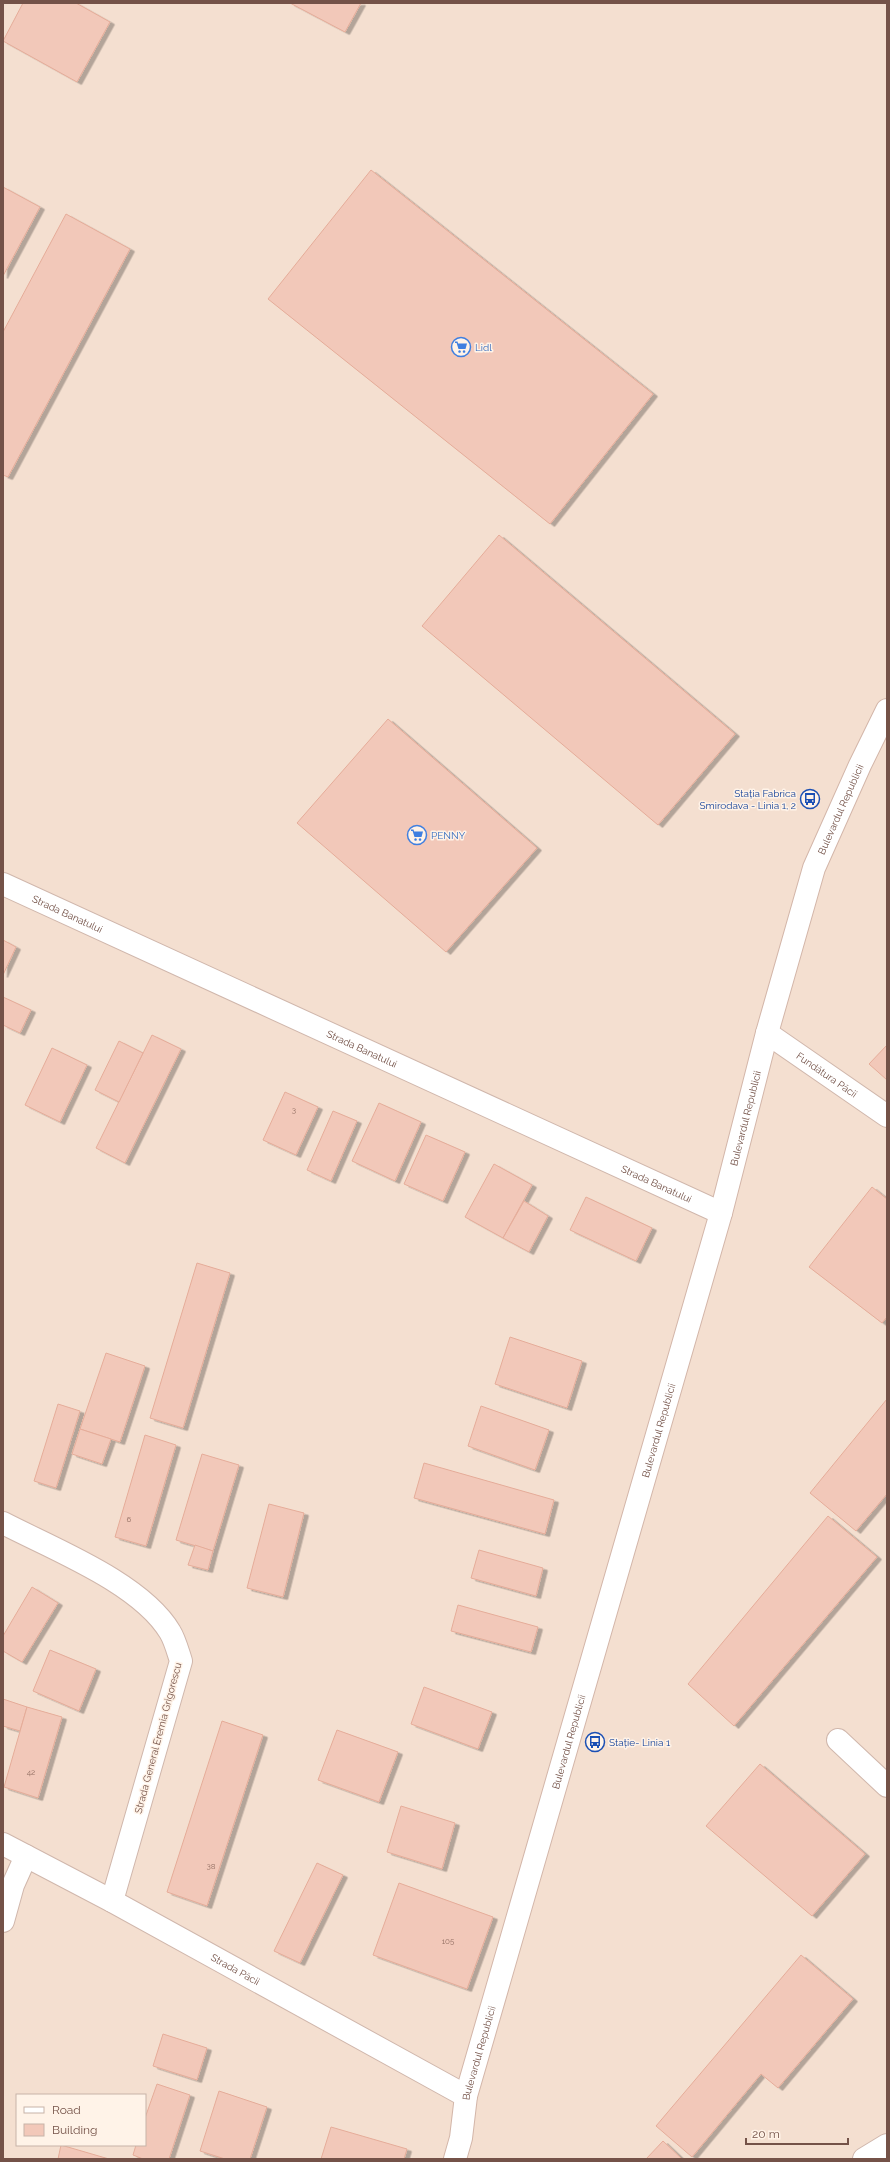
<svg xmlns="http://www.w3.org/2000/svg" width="890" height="2162" viewBox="0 0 890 2162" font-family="Raleway,sans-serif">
	<defs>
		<filter id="shadow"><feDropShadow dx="4.5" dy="2.5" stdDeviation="0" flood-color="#0004"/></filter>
	</defs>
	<rect width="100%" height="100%" fill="#fcefe2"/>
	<!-- residential -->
	<path fill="#f4dfd0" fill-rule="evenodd" d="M3 3H887V2159H3ZM17 2095H145V2145H17Z"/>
	<!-- building -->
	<g fill="#f2c8b9" stroke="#e5ac99" filter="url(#shadow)">
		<path d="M23 3H76L110 22 77 82 3 41Z"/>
		<path d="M290 3H361L345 32Z"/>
		<path d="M371 170 653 394 550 524 268 299Z"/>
		<path d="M3 187 40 207 3 276Z"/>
		<path d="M66 214 130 249 8 477 3 475V332Z"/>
		<path d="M499 535 735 734 658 825 422 626Z"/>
		<path d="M388 719 537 848 446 952 297 823Z"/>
		<path d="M3 940 16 947 3 975Z"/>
		<path d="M3 997 31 1010 20 1033 3 1025Z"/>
		<path d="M152 1035 181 1049 125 1163 96 1148Z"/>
		<path d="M119 1041 143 1053 119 1102 95 1090Z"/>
		<path d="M887 1045V1080L869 1064Z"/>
		<path d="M52 1048 87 1065 60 1122 25 1105Z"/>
		<path d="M285 1092 318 1107 296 1155 263 1140Z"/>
		<path d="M379 1103 421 1122 395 1181 352 1161Z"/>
		<path d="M333 1111 357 1121 331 1181 307 1170Z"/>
		<path d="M426 1135 465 1152 443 1201 404 1184Z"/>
		<path d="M494 1164 532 1185 503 1238 465 1217Z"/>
		<path d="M872 1187 887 1199V1317L882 1323 809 1267Z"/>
		<path d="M586 1197 652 1228 636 1261 570 1230Z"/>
		<path d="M524 1201 548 1216 529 1252 503 1238Z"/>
		<path d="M197 1263 230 1273 183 1428 150 1418Z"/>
		<path d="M510 1337 582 1361 567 1408 495 1384Z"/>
		<path d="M106 1353 145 1366 120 1442 80 1429Z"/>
		<path d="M887 1399V1494L856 1531 810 1493Z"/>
		<path d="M58 1404 80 1411 56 1488 34 1481Z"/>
		<path d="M481 1406 549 1430 535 1470 468 1446Z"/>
		<path d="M80 1429 111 1439 102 1464 72 1454Z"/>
		<path d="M145 1435 176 1445 146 1546 115 1537Z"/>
		<path d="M202 1454 239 1465 213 1551 176 1540Z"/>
		<path d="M424 1463 554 1500 545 1534 414 1498Z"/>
		<path d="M269 1504 304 1513 283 1597 247 1588Z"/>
		<path d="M828 1516 877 1557 734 1726 688 1684Z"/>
		<path d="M195 1545 213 1551 208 1570 188 1565Z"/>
		<path d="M479 1550 543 1568 536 1596 471 1578Z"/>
		<path d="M32 1587 58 1603 22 1662 3 1651V1636Z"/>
		<path d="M458 1605 538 1627 531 1652 451 1631Z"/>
		<path d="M50 1650 96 1669 79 1711 33 1691Z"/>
		<path d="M424 1687 492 1712 478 1749 411 1724Z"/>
		<path d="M3 1699 27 1707 20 1731 3 1726Z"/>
		<path d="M27 1707 62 1717 38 1798 4 1787Z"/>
		<path d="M222 1721 263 1735 207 1906 167 1892Z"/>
		<path d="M337 1730 398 1752 379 1802 318 1780Z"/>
		<path d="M760 1764 865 1854 812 1916 706 1826Z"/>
		<path d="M401 1806 455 1823 442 1869 387 1852Z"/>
		<path d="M317 1863 343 1875 300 1963 274 1951Z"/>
		<path d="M399 1883 493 1917 467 1989 373 1955Z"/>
		<path d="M801 1955 853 1999 778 2088 761 2074 692 2157 656 2126Z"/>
		<path d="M163 2034 207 2048 197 2080 153 2066Z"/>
		<path d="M157 2084 190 2095 169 2159H143L133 2155 136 2145H145V2118Z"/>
		<path d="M219 2091 267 2107 250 2159H225L200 2151Z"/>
		<path d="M331 2127 407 2149 404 2159H321Z"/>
		<path d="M663 2141 682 2159H646Z"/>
		<path d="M61 2145 109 2159H58Z"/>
	</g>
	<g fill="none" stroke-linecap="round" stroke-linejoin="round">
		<!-- minor casing -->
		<g stroke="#d0b7ac" stroke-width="24">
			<g id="minor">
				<path id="s1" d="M3 884 721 1213"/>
				<path id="s2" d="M767 1033 887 1116"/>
				<path d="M3 1523C53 1549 141 1583 170 1632 175 1640 178 1652 181 1661L112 1901"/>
				<path d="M838 1740 887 1786"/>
				<path id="s3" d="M3 1844 112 1901 466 2096"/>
				<path d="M3 1921 13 1885 26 1856"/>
				<path d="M864 2159 887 2145"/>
			</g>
		</g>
		<!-- secondary casing -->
		<g stroke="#d3b6a9" stroke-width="24">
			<g id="secondary">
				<path id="s4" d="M455 2159 461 2138 466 2096 721 1213 767 1033 814 868 860 765 887 710"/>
			</g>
		</g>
		<!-- minor -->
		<use href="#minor" stroke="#fff" stroke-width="22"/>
		<!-- secondary -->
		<use href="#secondary" stroke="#fff" stroke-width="22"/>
	</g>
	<!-- icons -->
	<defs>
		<g id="supermarket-ring" transform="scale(1)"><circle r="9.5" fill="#fff3e8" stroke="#3f7fe0" stroke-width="1.5"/><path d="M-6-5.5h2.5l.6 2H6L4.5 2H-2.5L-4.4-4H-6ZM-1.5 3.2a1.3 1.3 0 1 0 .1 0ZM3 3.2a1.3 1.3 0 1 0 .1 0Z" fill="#3f7fe0"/></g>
		<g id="bus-ring" transform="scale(1)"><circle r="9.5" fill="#fff3e8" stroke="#1a4fb4" stroke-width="1.5"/><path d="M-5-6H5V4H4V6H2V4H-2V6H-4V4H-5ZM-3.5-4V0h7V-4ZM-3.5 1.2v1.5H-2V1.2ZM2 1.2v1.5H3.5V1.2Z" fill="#1a4fb4"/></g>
	</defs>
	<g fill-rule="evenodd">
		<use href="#supermarket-ring" x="461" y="347"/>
		<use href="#bus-ring" x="810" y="799"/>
		<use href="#supermarket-ring" x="417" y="835"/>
		<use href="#bus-ring" x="595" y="1742"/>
	</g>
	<g text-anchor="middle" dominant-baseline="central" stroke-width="3" stroke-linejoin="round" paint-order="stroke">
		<!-- number labels -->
		<g font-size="8" fill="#947064">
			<text x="294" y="1110">3</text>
			<text x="129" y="1519">6</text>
			<text x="31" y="1772">42</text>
			<text x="211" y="1866">38</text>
			<text x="448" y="1941">105</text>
		</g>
		<!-- shop labels -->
		<g font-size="10" fill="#366cbe" stroke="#fff3e8" text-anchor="start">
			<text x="475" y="347">Lidl</text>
			<text x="431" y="835">PENNY</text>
		</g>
		<!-- transit labels -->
		<g font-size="10" fill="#164399" stroke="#fff3e8" text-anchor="end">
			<text x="796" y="793">Stația Fabrica<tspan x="796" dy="12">Smirodava - Linia 1, 2</tspan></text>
			<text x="609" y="1742" text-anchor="start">Stație- Linia 1</text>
		</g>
		<!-- street labels -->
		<g font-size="10" fill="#745248" stroke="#fff3e8">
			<text stroke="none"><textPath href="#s4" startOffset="1405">Bulevardul Republicii</textPath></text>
			<text stroke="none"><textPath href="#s1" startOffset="71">Strada Banatului</textPath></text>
			<text stroke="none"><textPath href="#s1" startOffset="395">Strada Banatului</textPath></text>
			<text stroke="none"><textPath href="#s2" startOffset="73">Fundătura Păcii</textPath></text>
			<text stroke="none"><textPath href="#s4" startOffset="1081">Bulevardul Republicii</textPath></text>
			<text stroke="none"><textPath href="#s1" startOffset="719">Strada Banatului</textPath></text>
			<text stroke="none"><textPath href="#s4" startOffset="757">Bulevardul Republicii</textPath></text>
			<text transform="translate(158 1738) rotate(-75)">Strada General Eremia Grigorescu</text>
			<text stroke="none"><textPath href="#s4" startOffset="433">Bulevardul Republicii</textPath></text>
			<text stroke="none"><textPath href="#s3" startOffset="264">Strada Păcii</textPath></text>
			<text stroke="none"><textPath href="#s4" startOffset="109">Bulevardul Republicii</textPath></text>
		</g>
	</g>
	<!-- border -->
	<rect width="890" height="2162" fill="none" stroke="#745248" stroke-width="8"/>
	<!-- legend -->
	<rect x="16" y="2094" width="130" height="52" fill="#fff3e8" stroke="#c7b3a8"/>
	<rect x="24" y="2107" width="20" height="6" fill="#ffffff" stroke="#c7b3a8"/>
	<text x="52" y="2114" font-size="12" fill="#745248">Road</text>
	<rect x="24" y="2124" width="20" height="12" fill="#f2c8b9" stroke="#c7b3a8"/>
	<text x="52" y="2134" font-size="12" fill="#745248">Building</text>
	<!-- scale -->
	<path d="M746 2138v6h102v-6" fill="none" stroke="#745248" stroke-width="2"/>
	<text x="752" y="2138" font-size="12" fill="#745248" stroke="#fff3e8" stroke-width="3" paint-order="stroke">20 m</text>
</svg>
